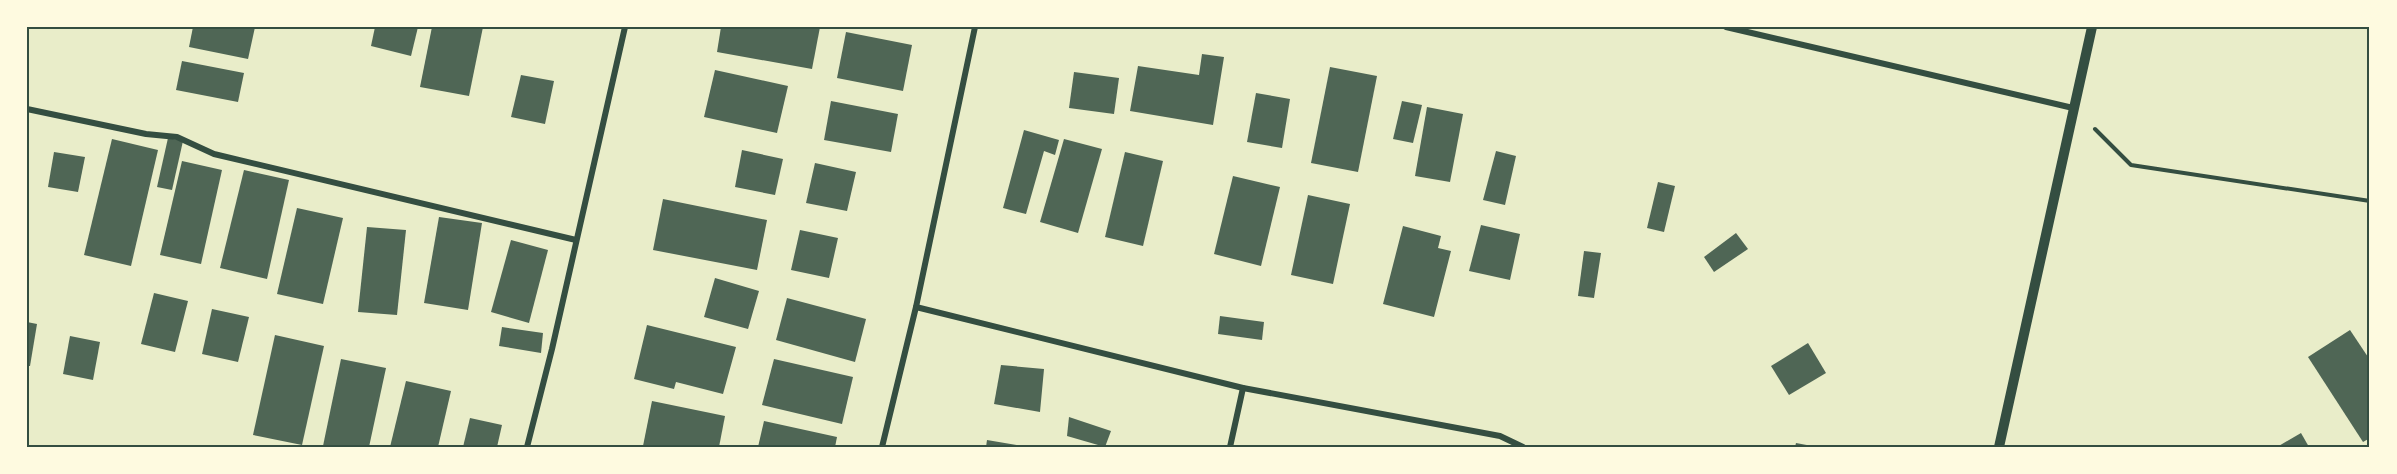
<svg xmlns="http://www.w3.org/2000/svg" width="2397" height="474" viewBox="0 0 2397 474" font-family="'Roboto Serif',serif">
	<rect width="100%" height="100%" fill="#e9edc9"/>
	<!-- building -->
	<g fill="#4f6655">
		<path d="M193 27H255L248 59 189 47Z"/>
		<path d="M375 27H418L411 56 371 46Z"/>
		<path d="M432 27H483L469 96 420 87Z"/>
		<path d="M721 27H820L812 69 717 52Z"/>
		<path d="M846 32 912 45 903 91 837 78Z"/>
		<path d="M1202 54 1224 57 1213 125 1130 111 1138 66 1199 75Z"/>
		<path d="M182 61 244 73 238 102 176 90Z"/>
		<path d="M1330 67 1377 76 1358 172 1311 163Z"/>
		<path d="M715 70 788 86 777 133 704 117Z"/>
		<path d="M1074 72 1119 78 1114 114 1069 108Z"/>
		<path d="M521 75 554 81 545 124 511 117Z"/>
		<path d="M1256 93 1290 99 1282 148 1247 142Z"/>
		<path d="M831 101 898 114 891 152 824 140Z"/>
		<path d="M1402 101 1422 105 1413 143 1393 139Z"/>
		<path d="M1427 107 1463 114 1450 182 1415 176Z"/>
		<path d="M1024 130 1059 140 1055 155 1044 151 1026 214 1003 208Z"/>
		<path d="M168 138 183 141 172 190 157 187Z"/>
		<path d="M112 139 158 150 131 266 84 255Z"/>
		<path d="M1064 139 1102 149 1078 233 1040 222Z"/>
		<path d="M742 150 783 159 775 195 735 187Z"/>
		<path d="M1496 151 1516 156 1505 205 1483 200Z"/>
		<path d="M54 152 85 157 78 192 48 187Z"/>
		<path d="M1125 152 1163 161 1143 246 1105 237Z"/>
		<path d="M182 161 222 170 201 264 160 255Z"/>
		<path d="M815 163 856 172 847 211 806 203Z"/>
		<path d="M244 170 289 180 267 279 220 268Z"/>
		<path d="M1233 176 1280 187 1261 266 1214 254Z"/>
		<path d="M1658 182 1675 186 1664 232 1647 228Z"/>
		<path d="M1308 195 1350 204 1333 284 1291 275Z"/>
		<path d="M663 199 767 220 757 270 653 250Z"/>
		<path d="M297 208 343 218 323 304 277 294Z"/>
		<path d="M439 217 482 223 468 310 424 303Z"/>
		<path d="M1481 225 1520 234 1510 280 1469 271Z"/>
		<path d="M1403 226 1441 236 1438 248 1451 251 1434 317 1383 304Z"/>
		<path d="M367 227 406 230 397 315 358 312Z"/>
		<path d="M800 230 838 238 829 278 791 270Z"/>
		<path d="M1736 233 1748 249 1714 272 1704 257Z"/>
		<path d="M511 240 548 250 529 323 491 312Z"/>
		<path d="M1584 251 1601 253 1594 298 1578 296Z"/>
		<path d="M715 278 759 291 748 329 704 317Z"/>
		<path d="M154 293 188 301 175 352 141 344Z"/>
		<path d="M787 298 866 319 855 362 776 340Z"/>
		<path d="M212 309 249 317 238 362 202 354Z"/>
		<path d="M1220 316 1264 322 1262 340 1218 334Z"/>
		<path d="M27 322 37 324 30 366H27Z"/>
		<path d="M647 325 736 347 723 394 676 382 674 389 634 379Z"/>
		<path d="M502 327 543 333 541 353 499 346Z"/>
		<path d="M2350 330 2370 360V438L2363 442 2308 357Z"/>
		<path d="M275 335 324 346 302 445 253 435Z"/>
		<path d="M70 336 100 342 93 380 63 374Z"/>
		<path d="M1808 343 1826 373 1789 395 1771 366Z"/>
		<path d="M341 359 386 368 369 447 323 446Z"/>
		<path d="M774 359 853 377 842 424 762 405Z"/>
		<path d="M1001 365 1044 369 1040 412 994 404Z"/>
		<path d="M406 381 451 391 438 447H390Z"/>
		<path d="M652 401 725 416 719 447 643 446Z"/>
		<path d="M1069 417 1111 431 1105 447 1067 436Z"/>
		<path d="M470 418 502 425 497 447H463Z"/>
		<path d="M764 421 837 437 835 447H758Z"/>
		<path d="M2301 433 2309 447H2277Z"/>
		<path d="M987 440 1022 446V447H986Z"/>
		<path d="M1796 443 1812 446V447H1795Z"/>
	</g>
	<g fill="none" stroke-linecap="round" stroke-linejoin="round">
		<!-- path -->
		<path stroke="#344e41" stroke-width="4" d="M2095 129 2131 165 2370 201"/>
		<!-- minor -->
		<g stroke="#344e41" stroke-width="6">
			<path d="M1726 27 2073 108"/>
			<path d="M27 109 146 134 177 137 214 154 576 240"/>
			<path d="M916 307 1243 388 1500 436 1523 447"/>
			<path d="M527 447 552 349 625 27"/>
			<path d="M882 447 916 307 975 27"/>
			<path d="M1230 447 1243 388"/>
		</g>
		<!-- tertiary -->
		<path stroke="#344e41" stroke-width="10" d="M1999 447 2092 27"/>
	</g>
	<!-- border -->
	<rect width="2397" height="474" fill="none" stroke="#fefae0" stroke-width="57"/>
	<rect x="28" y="28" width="2340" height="418" fill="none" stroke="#344e41" stroke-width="2"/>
</svg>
